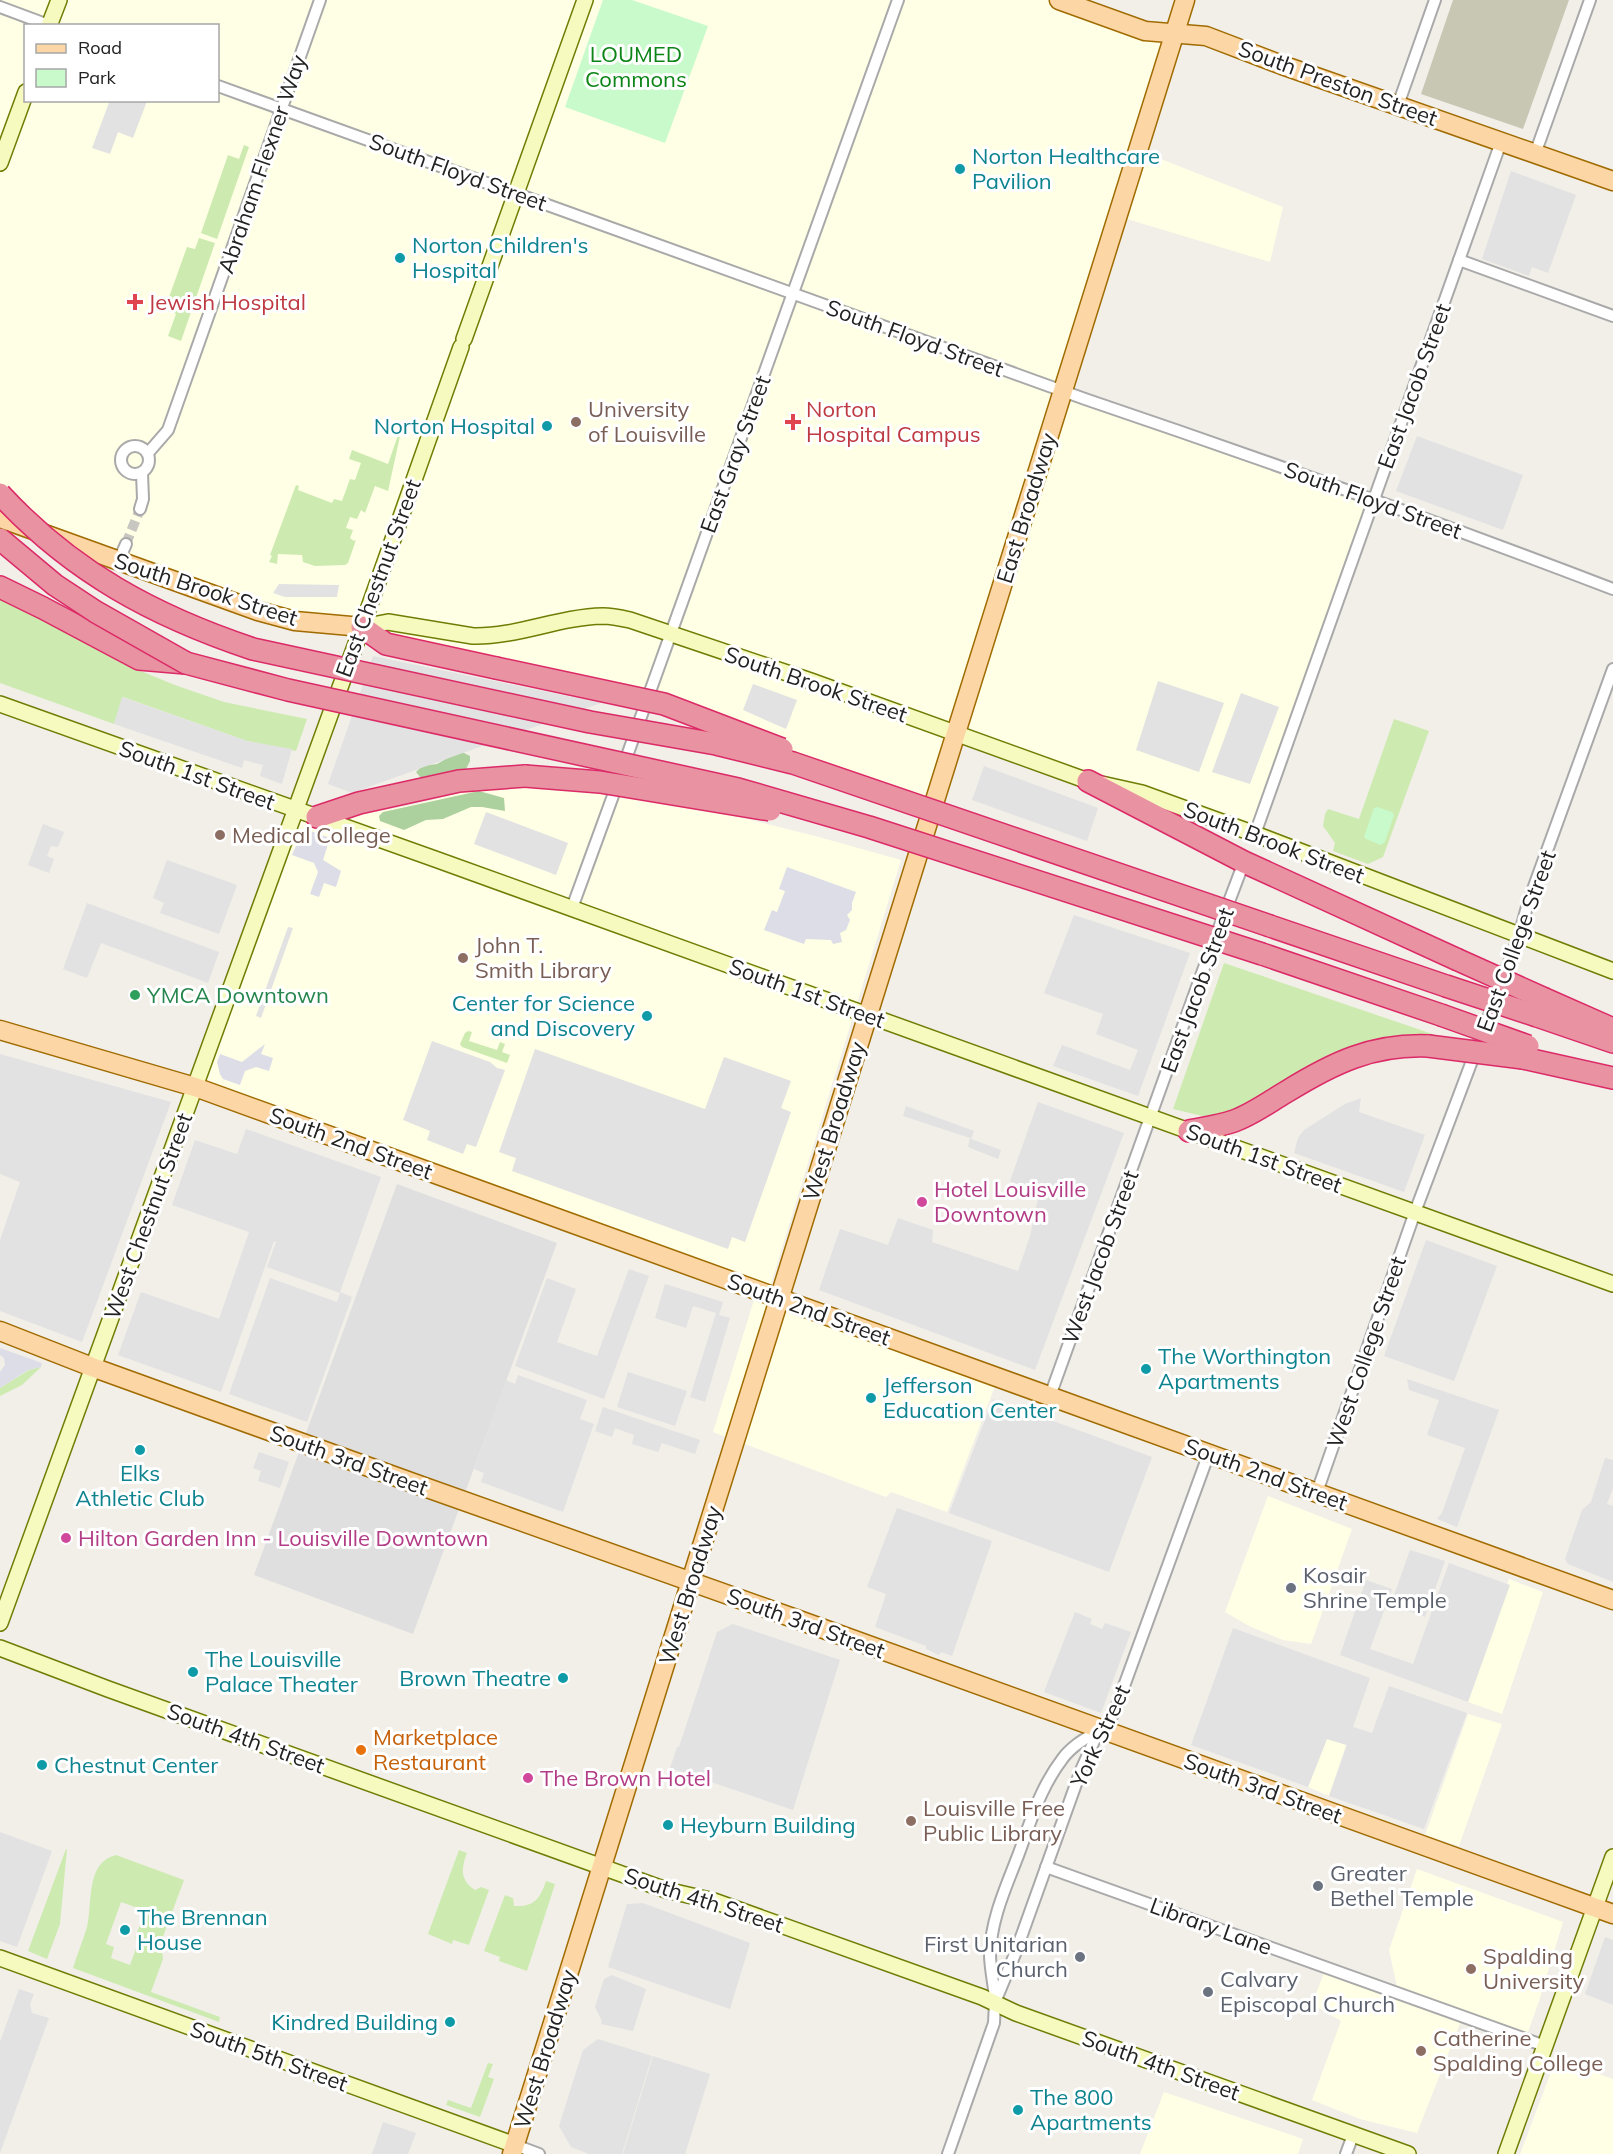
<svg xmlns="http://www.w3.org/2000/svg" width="1613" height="2154" viewBox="0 0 1613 2154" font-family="Mulish,sans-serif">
	<rect width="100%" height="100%" fill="#f2efe9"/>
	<!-- residential -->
	<path fill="#e0dfdf" d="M397 1184 557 1243 413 1634 254 1575Z"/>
	<!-- education -->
	<g fill="#ffffe5" fill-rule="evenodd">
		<path d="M0 0H1068L1174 33 1138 150 1283 207 1270 262 1117 216 1062 391 1373 500 1255 834 951 732 925 808 693 714 323 624 0 519ZM26 26H218V100H26Z"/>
		<path d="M527 786 630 797 636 790 687 807 719 812 819 837 901 860 766 1300 995 1386 947 1512 891 1492 886 1497 713 1432 758 1287 204 1086 302 817 319 822 412 805 460 793Z"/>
		<path d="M1268 1496 1352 1529 1311 1644 1283 1640 1249 1626 1225 1612Z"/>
		<path d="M1509 1579 1543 1592 1502 1714 1468 1702Z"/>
		<path d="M1468 1714 1502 1724 1459 1846 1425 1835Z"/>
		<path d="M1327 1739 1346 1745 1329 1796 1308 1787Z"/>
		<path d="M1417 1869 1563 1922 1539 2001 1527 2035 1397 1987 1389 1950Z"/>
		<path d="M1324 1973 1461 2021 1417 2133 1360 2119 1312 2100 1341 2021 1312 2004Z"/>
		<path d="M1556 2059 1613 2079V2154H1520Z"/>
		<path d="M1164 2092 1303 2139 1298 2154H1140Z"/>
	</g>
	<!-- construction -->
	<path fill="#c7c7b4" d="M1453 0H1569L1523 129 1421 94Z"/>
	<!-- grass -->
	<g fill="#cdebb0" fill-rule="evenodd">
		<path d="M244 145 249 147 217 239 201 233 228 155 239 159Z"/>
		<path d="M199 238 215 243 181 341 168 336 176 314 170 311 174 302 168 300 187 247 195 249Z"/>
		<path d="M404 418 388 491 375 486 365 513 361 510 357 519 350 517 346 528 353 530 350 538 354 541 356 540 348 563 345 565 315 566 303 562 302 555 278 554 277 564 269 562 272 556 270 555 296 485 299 486 298 490 332 503 334 499 342 501 350 479 355 480 361 463 349 459 352 450 388 464Z"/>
		<path d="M0 598 64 630 126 665 175 685 224 702 307 719 296 751 247 741 123 697 114 724 0 683Z"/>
		<path d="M1394 719 1429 731 1383 857 1368 864 1333 851 1335 843 1323 826 1325 814 1328 809 1359 819Z"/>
		<path d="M1224 963 1459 1043 1425 1037 1231 1114 1202 1116 1173 1109Z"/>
		<path d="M468 1031 472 1032 469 1041 497 1050 500 1042 505 1044 502 1052 510 1055 507 1063 462 1047 460 1044 465 1033Z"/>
		<path d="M41 1367 22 1385 0 1396V1388L29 1370Z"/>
		<path d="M66 1849H67L60 1924 47 1959 28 1951Z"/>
		<path d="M459 1850 467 1853C461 1869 460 1880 475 1890L481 1887 489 1890 469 1945 453 1940 452 1944 428 1934Z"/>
		<path d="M116 1855 184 1880 161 1942 163 1959 151 1992 220 2017 219 2022 73 1968C77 1954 83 1941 87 1927 93 1902 85 1863 116 1855ZM121 1902 149 1912 146 1921 142 1920 135 1938 139 1940 130 1965 111 1958 114 1947 106 1944Z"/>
		<path d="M546 1881 555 1884 527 1971 499 1961 500 1957 484 1951 505 1895 513 1898 514 1906C534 1907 540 1899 546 1881Z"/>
		<path d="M488 2063 493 2064 488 2077 494 2079 480 2117 446 2105 448 2100 471 2108Z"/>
	</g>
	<!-- forest -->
	<g fill="#add19e">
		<path d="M460 751 470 756V761L465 771 425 783 416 772 422 766 437 764Z"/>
		<path d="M479 791 504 798 505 811 482 807H471L443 819 426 820 404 830 380 821 379 816 383 812Z"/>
	</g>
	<!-- park -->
	<g fill="#c8facc">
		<path d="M603 0H632L708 26 665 143 565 107Z"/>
		<path d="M1377 807 1392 812 1394 815 1385 842 1381 845 1366 839 1364 837 1374 808Z"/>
	</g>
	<!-- parking -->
	<g fill="#e2e2e2">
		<path d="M110 100 147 101 133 138 118 132 110 154 92 148Z"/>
		<path d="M1511 171 1576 195 1548 273 1532 267 1529 276 1482 259Z"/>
		<path d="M1417 436 1523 475 1503 530 1396 491Z"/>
		<path d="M279 584 339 585 337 597H285L273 593Z"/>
		<path d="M373 656 601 703 352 793 328 784Z"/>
		<path d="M1158 681 1224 703 1199 772 1136 750Z"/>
		<path d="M753 684 797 700 786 729 743 710Z"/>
		<path d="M1241 693 1279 707 1250 784 1212 772Z"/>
		<path d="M122 697 247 741 292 749 282 784 260 776 263 765 244 760 242 768 114 724Z"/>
		<path d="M984 766 1098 808 1087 841 972 800Z"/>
		<path d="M486 812 568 843 556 875 474 844Z"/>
		<path d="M43 824 64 832 58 847 51 846 47 856 54 859 49 873 28 865Z"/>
		<path d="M167 860 237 885 219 934 160 913 164 903 153 898Z"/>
		<path d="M87 903 219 952 208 983 101 943 87 978 63 969Z"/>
		<path d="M1074 915 1190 953 1138 1096 1053 1066 1062 1045 1130 1070 1138 1050 1096 1034 1103 1014 1044 993Z"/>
		<path d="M288 927 293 928 261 1018 256 1016Z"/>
		<path d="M432 1041 490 1062 497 1068 505 1070 476 1147 467 1144 463 1154 427 1140 430 1131 403 1120Z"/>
		<path d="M535 1049 705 1109 724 1057 791 1081 781 1108 791 1112 745 1242 732 1237 728 1249 512 1171 516 1158 499 1152Z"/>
		<path d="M0 1054 171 1102 82 1342 0 1311V1240L20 1182 0 1174Z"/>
		<path d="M1361 1098 1359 1112 1425 1135 1404 1192 1294 1153 1298 1138 1304 1130 1345 1104Z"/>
		<path d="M1038 1102 1124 1133 1035 1370 819 1290 840 1229 888 1245 898 1218 933 1230 932 1242 1018 1271 1030 1236 1039 1194 1010 1181Z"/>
		<path d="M906 1106 974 1131 971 1139 1001 1150 998 1159 968 1147 970 1138 903 1116Z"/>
		<path d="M246 1129 381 1177 340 1292 352 1297 307 1422 229 1394 270 1278 337 1302 340 1293 267 1267 276 1242 274 1241 221 1392 118 1355 141 1292 219 1319 249 1232 172 1205 195 1140 237 1154Z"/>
		<path d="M1426 1240 1497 1266 1454 1381 1384 1356Z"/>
		<path d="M629 1269 649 1276 604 1399 515 1366 547 1278 576 1289 557 1342 597 1356Z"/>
		<path d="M665 1284 723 1302 719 1315 730 1318 705 1402 690 1397 716 1313 693 1306 686 1328 655 1318Z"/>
		<path d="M628 1372 687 1391 675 1426 617 1407Z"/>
		<path d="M518 1375 587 1400 580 1419 594 1424 563 1512 481 1482 484 1473 474 1469 506 1380 515 1384Z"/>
		<path d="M1407 1379 1499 1410 1457 1527 1437 1519 1442 1513 1465 1448 1427 1435 1439 1400 1409 1390Z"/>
		<path d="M993 1399 1152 1457 1109 1572 949 1513Z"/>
		<path d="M603 1407 700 1440 695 1454 662 1443 658 1452 632 1444 634 1435 615 1428 612 1437 595 1431Z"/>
		<path d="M259 1452 289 1462 280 1488 258 1481 261 1471 253 1468Z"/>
		<path d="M1605 1458 1613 1460V1488L1607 1504 1613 1506V1582L1568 1564 1565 1559 1582 1510 1591 1502Z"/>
		<path d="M897 1508 992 1541 952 1656 941 1652 939 1655 926 1649V1646L875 1627 886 1594 867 1587Z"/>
		<path d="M1410 1550 1445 1561 1425 1617 1398 1607 1399 1603 1392 1601Z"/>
		<path d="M1449 1563 1510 1585 1468 1702 1340 1655 1366 1580 1392 1589 1370 1649 1413 1664Z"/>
		<path d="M1075 1612 1092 1619 1090 1624 1102 1629 1105 1623 1131 1632 1101 1713 1044 1692Z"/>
		<path d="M733 1624 840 1660 793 1810 670 1768 677 1747H679L717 1632Z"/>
		<path d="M1233 1628 1370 1678 1353 1727 1372 1733 1389 1686 1467 1713 1424 1829 1329 1796 1347 1745 1327 1739 1308 1787 1191 1745Z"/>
		<path d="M0 1832 52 1851 17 1947 0 1941Z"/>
		<path d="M643 1903 750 1943 730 2009 608 1967 627 1904Z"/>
		<path d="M1605 1937 1613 1940V2005L1585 1994Z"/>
		<path d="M612 1975 646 1989 633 2031 601 2024 602 2021 595 2007 604 1979Z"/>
		<path d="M19 1989 34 1994 30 2004 32 2013 49 2018 0 2153V2042Z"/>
		<path d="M598 2039 652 2056 622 2154H589L571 2147 559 2126 583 2050Z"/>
		<path d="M653 2056 710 2074 685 2154H623Z"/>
		<path d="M383 2122 416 2133 408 2154H372Z"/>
	</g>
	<!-- plaza -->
	<g fill="#dddde8">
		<path d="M303 830H308L330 838 323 860 341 871 336 887 324 883 319 897 310 894 318 872 314 863 292 855Z"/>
		<path d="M787 867 856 892 852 903V910L847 915 850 920 846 930 840 933 842 942 833 944 831 940 806 939 804 944 764 930 772 910 777 912 785 891 779 889Z"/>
		<path d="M265 1044 261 1054 273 1058 269 1071 256 1067 245 1071 240 1085 223 1079 220 1074 217 1062 220 1054 242 1062Z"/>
		<path d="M0 1348 42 1363 41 1367 28 1370 0 1388V1372L5 1365 4 1358 0 1355Z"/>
	</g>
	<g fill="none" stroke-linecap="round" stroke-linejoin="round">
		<!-- street-tunnel -->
		<path stroke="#c8c6c1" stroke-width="10" stroke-dasharray="10 5" stroke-linecap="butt" d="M126 544 140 509"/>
		<!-- street casing -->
		<g stroke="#a9a9a9" stroke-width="14">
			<g id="street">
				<path d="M0 7 51 26"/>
				<path d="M218 86 1085 399C1262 459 1438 522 1613 589"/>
				<path d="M1398 105 1435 0"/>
				<path d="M1535 154 1590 0"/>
				<path d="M1459 260 1613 316"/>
				<circle cx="135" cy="460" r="14"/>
				<path d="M148 453 168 430 320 0"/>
				<path d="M140 509 143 499 142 473"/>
				<path d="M119 560 126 544"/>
				<path d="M623 767 898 0"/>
				<path d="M1255 834 1501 142"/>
				<path d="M572 908 618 782"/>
				<path d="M1050 1396 1202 973 1244 862"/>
				<path d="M1317 1492 1415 1212 1519 936 1528 903 1613 669"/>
				<path d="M1046 1867 1545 2046"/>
				<path d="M995 1999C994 1984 990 1969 990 1954 991 1918 1007 1885 1019 1853 1032 1818 1040 1788 1063 1758 1072 1746 1086 1738 1099 1730"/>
				<path d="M515 2145 539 2154"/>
				<path d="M948 2154 994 2023 995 2002 1015 1954 1081 1770 1099 1730 1110 1720 1116 1708 1209 1453"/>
				<path d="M1346 2154 1353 2135"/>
			</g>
		</g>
		<!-- secondary casing -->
		<g stroke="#707d05" stroke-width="18">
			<g id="secondary">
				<path d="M49 26 59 0"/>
				<path d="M0 163 26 92"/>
				<path d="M464 339 585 0"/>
				<path d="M362 627 388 622 473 636C517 637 558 617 603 616 612 616 621 618 630 620L811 681 1088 781 1142 793 1255 834 1613 971"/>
				<path d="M0 704 435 859 1613 1284"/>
				<path d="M0 1623 362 627 461 347"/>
				<path d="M0 1648 108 1689 666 1890 714 1901 982 1997 1016 2013 1408 2154"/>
				<path d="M0 1958 515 2145"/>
				<path d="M1506 2154 1613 1857"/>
			</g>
		</g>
		<!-- primary casing -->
		<g stroke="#a06b00" stroke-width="21">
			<g id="primary">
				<path d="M1059 0 1145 31 1206 36 1282 65 1613 181"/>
				<path d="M0 518 258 611 295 621 362 627"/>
				<path d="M0 1030 195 1087 1613 1600"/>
				<path d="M0 1331 92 1367 416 1484 796 1619 1613 1914"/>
				<path d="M512 2154 1185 0"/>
			</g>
		</g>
		<!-- highway casing -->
		<g stroke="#dc2a67" stroke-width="24">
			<g id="highway">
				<path d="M0 587 43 608 139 659 186 663"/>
				<path d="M362 627 386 644 496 668"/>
				<path d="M1088 781 1244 862 1456 959"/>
				<path d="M317 817 359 803 459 781 525 776"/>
				<path d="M1270 926 1446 986"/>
				<path d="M1262 954 1441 1015"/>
				<path d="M1545 999 1613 1029"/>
				<path d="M1537 1016 1613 1042"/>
				<path d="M1523 1058 1613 1078"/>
				<path d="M1189 1131C1204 1128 1220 1126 1234 1121 1253 1114 1269 1102 1286 1092 1333 1063 1372 1044 1428 1046"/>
			</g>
		</g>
		<!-- street -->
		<use href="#street" stroke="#fff" stroke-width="10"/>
		<!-- secondary -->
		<use href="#secondary" stroke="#f7fabf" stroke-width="15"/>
		<!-- primary -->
		<use href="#primary" stroke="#fcd6a4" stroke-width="18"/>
		<!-- highway -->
		<use href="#highway" stroke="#e892a2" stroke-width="21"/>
		<!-- highway-bridge casing -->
		<g stroke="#dc2a67" stroke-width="24" stroke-linecap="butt">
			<g id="highway-bridge">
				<path d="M0 494C72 572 154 616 253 649L590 722 716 744 793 763 1270 926"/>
				<path d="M0 539 55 585 96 612 186 663 288 690 738 789 869 827 1262 954"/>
				<path d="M496 668 664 704 782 749"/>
				<path d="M525 776 600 782 770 810"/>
				<path d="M1456 959 1545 999"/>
				<path d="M1446 986 1537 1016"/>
				<path d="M1441 1015 1528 1046"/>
				<path d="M1428 1046 1523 1058"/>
			</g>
		</g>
		<!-- highway-bridge -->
		<use href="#highway-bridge" stroke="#e892a2" stroke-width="21"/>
	</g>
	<!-- markers -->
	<g fill="#0f9aa8" stroke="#fff" stroke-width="2">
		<circle cx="960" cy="169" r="6"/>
		<circle cx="400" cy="258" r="6"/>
		<circle cx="547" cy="426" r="6"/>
		<circle cx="647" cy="1016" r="6"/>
		<circle cx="1146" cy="1369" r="6"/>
		<circle cx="871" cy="1398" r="6"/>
		<circle cx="140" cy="1450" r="6"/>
		<circle cx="193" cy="1672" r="6"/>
		<circle cx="563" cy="1678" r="6"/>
		<circle cx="42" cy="1765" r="6"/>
		<circle cx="668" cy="1825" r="6"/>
		<circle cx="125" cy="1930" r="6"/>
		<circle cx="450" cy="2022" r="6"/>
		<circle cx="1018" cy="2110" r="6"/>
	</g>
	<g fill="#e0444e" stroke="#fff" stroke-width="2">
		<path d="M132 293h6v6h6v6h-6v6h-6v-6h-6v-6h6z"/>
		<path d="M790 413h6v6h6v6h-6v6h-6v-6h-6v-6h6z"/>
	</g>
	<g fill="#8d6e63" stroke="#fff" stroke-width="2">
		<circle cx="576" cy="422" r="6"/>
		<circle cx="220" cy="835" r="6"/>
		<circle cx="463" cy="958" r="6"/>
		<circle cx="911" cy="1821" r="6"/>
		<circle cx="1471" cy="1969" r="6"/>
		<circle cx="1421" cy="2051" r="6"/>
	</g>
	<circle fill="#2e9e5b" stroke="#fff" stroke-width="2" cx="135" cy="995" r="6"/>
	<g fill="#d1479c" stroke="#fff" stroke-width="2">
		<circle cx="922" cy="1202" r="6"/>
		<circle cx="66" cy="1538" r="6"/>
		<circle cx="528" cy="1778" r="6"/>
	</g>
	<g fill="#6b7280" stroke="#fff" stroke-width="2">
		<circle cx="1291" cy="1588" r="6"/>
		<circle cx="1318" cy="1886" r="6"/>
		<circle cx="1080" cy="1957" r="6"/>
		<circle cx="1208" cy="1992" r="6"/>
	</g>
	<circle fill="#e8710a" stroke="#fff" stroke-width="2" cx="361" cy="1750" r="6"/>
	<g text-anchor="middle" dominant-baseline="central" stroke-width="6" stroke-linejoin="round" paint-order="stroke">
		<!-- park labels -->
		<g font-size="22" fill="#0c8416" stroke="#fff">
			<text x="636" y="54">LOUMED<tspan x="636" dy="25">Commons</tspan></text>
		</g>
		<!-- street labels -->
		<g font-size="22" fill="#222" stroke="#fff">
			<text transform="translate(1338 83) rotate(20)">South Preston Street</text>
			<text transform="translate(262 164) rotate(-71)">Abraham Flexner Way</text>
			<text transform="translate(458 172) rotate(20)">South Floyd Street</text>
			<text transform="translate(915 338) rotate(20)">South Floyd Street</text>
			<text transform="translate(1414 386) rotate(-70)">East Jacob Street</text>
			<text transform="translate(735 454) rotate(-70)">East Gray Street</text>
			<text transform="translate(1373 500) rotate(20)">South Floyd Street</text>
			<text transform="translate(1026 508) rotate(-73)">East Broadway</text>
			<text transform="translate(378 578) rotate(-70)">East Chestnut Street</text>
			<text transform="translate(206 589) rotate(18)">South Brook Street</text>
			<text transform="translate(816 684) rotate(19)">South Brook Street</text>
			<text transform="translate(197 775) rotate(20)">South 1st Street</text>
			<text transform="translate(1274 842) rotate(21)">South Brook Street</text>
			<text transform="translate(1516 941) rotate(-70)">East College Street</text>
			<text transform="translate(1197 990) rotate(-70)">East Jacob Street</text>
			<text transform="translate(807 993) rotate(20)">South 1st Street</text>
			<text transform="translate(834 1121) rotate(-73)">West Broadway</text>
			<text transform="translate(351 1143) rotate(20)">South 2nd Street</text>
			<text transform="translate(1264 1158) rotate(20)">South 1st Street</text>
			<text transform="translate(148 1216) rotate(-70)">West Chestnut Street</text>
			<text transform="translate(1100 1257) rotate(-70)">West Jacob Street</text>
			<text transform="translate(809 1309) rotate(20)">South 2nd Street</text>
			<text transform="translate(1366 1352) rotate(-71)">West College Street</text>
			<text transform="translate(349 1460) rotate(20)">South 3rd Street</text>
			<text transform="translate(1266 1474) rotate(20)">South 2nd Street</text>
			<text transform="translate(690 1585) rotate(-73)">West Broadway</text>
			<text transform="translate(806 1623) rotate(20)">South 3rd Street</text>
			<text transform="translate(1100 1736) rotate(-65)">York Street</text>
			<text transform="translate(246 1738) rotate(20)">South 4th Street</text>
			<text transform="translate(1263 1788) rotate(20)">South 3rd Street</text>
			<text transform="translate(704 1900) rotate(18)">South 4th Street</text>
			<text transform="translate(1211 1926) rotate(20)">Library Lane</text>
			<text transform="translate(545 2049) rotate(-73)">West Broadway</text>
			<text transform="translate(269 2056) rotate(20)">South 5th Street</text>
			<text transform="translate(1161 2065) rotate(20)">South 4th Street</text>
		</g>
		<!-- culture labels -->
		<g font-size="22" fill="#0d838f" stroke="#fff" text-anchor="start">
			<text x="972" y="156">Norton Healthcare<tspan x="972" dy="25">Pavilion</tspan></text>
			<text x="412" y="245">Norton Children's<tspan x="412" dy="25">Hospital</tspan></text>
			<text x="535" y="426" text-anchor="end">Norton Hospital</text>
			<text x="635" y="1003" text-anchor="end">Center for Science<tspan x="635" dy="25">and Discovery</tspan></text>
			<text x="1158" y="1356">The Worthington<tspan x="1158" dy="25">Apartments</tspan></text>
			<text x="883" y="1385">Jefferson<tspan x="883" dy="25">Education Center</tspan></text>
			<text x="140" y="1473" text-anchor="middle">Elks<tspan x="140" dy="25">Athletic Club</tspan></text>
			<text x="205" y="1659">The Louisville<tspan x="205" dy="25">Palace Theater</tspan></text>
			<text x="551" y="1678" text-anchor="end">Brown Theatre</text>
			<text x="54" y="1765">Chestnut Center</text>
			<text x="680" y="1825">Heyburn Building</text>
			<text x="137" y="1917">The Brennan<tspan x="137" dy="25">House</tspan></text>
			<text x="438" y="2022" text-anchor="end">Kindred Building</text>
			<text x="1030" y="2097">The 800<tspan x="1030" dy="25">Apartments</tspan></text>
		</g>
		<!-- health labels -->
		<g font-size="22" fill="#be3a42" stroke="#fff" text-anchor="start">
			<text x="148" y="302">Jewish Hospital</text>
			<text x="806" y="409">Norton<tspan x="806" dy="25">Hospital Campus</tspan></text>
		</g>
		<!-- education labels -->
		<g font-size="22" fill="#785e54" stroke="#fff" text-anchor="start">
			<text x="588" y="409">University<tspan x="588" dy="25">of Louisville</tspan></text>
			<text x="232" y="835">Medical College</text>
			<text x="475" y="945">John T.<tspan x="475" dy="25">Smith Library</tspan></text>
			<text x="923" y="1808">Louisville Free<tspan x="923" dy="25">Public Library</tspan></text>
			<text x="1483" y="1956">Spalding<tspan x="1483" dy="25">University</tspan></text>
			<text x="1433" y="2038">Catherine<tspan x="1433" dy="25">Spalding College</tspan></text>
		</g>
		<!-- leisure labels -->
		<g font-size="22" fill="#27864d" stroke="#fff" text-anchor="start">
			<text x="147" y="995">YMCA Downtown</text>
		</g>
		<!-- hotel labels -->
		<g font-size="22" fill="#b23c85" stroke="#fff" text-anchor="start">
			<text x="934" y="1189">Hotel Louisville<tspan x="934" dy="25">Downtown</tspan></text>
			<text x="78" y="1538">Hilton Garden Inn - Louisville Downtown</text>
			<text x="540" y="1778">The Brown Hotel</text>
		</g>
		<!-- worship labels -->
		<g font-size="22" fill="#5b616d" stroke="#fff" text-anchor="start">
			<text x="1303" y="1575">Kosair<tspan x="1303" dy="25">Shrine Temple</tspan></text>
			<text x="1330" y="1873">Greater<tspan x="1330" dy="25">Bethel Temple</tspan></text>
			<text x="1068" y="1944" text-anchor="end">First Unitarian<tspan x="1068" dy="25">Church</tspan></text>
			<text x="1220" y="1979">Calvary<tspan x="1220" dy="25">Episcopal Church</tspan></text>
		</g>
		<!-- food labels -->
		<g font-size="22" fill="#c56008" stroke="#fff" text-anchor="start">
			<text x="373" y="1737">Marketplace<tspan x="373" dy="25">Restaurant</tspan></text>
		</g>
	</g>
	<!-- legend -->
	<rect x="24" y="24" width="195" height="78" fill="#ffffff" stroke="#a7a7a7" stroke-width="1.5"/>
	<rect x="36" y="44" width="30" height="9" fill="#fcd6a4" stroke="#a7a7a7" stroke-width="1.5"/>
	<text x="78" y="54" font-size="18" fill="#222222">Road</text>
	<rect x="36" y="69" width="30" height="18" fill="#c8facc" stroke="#a7a7a7" stroke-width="1.5"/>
	<text x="78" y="84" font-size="18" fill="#222222">Park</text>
</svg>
